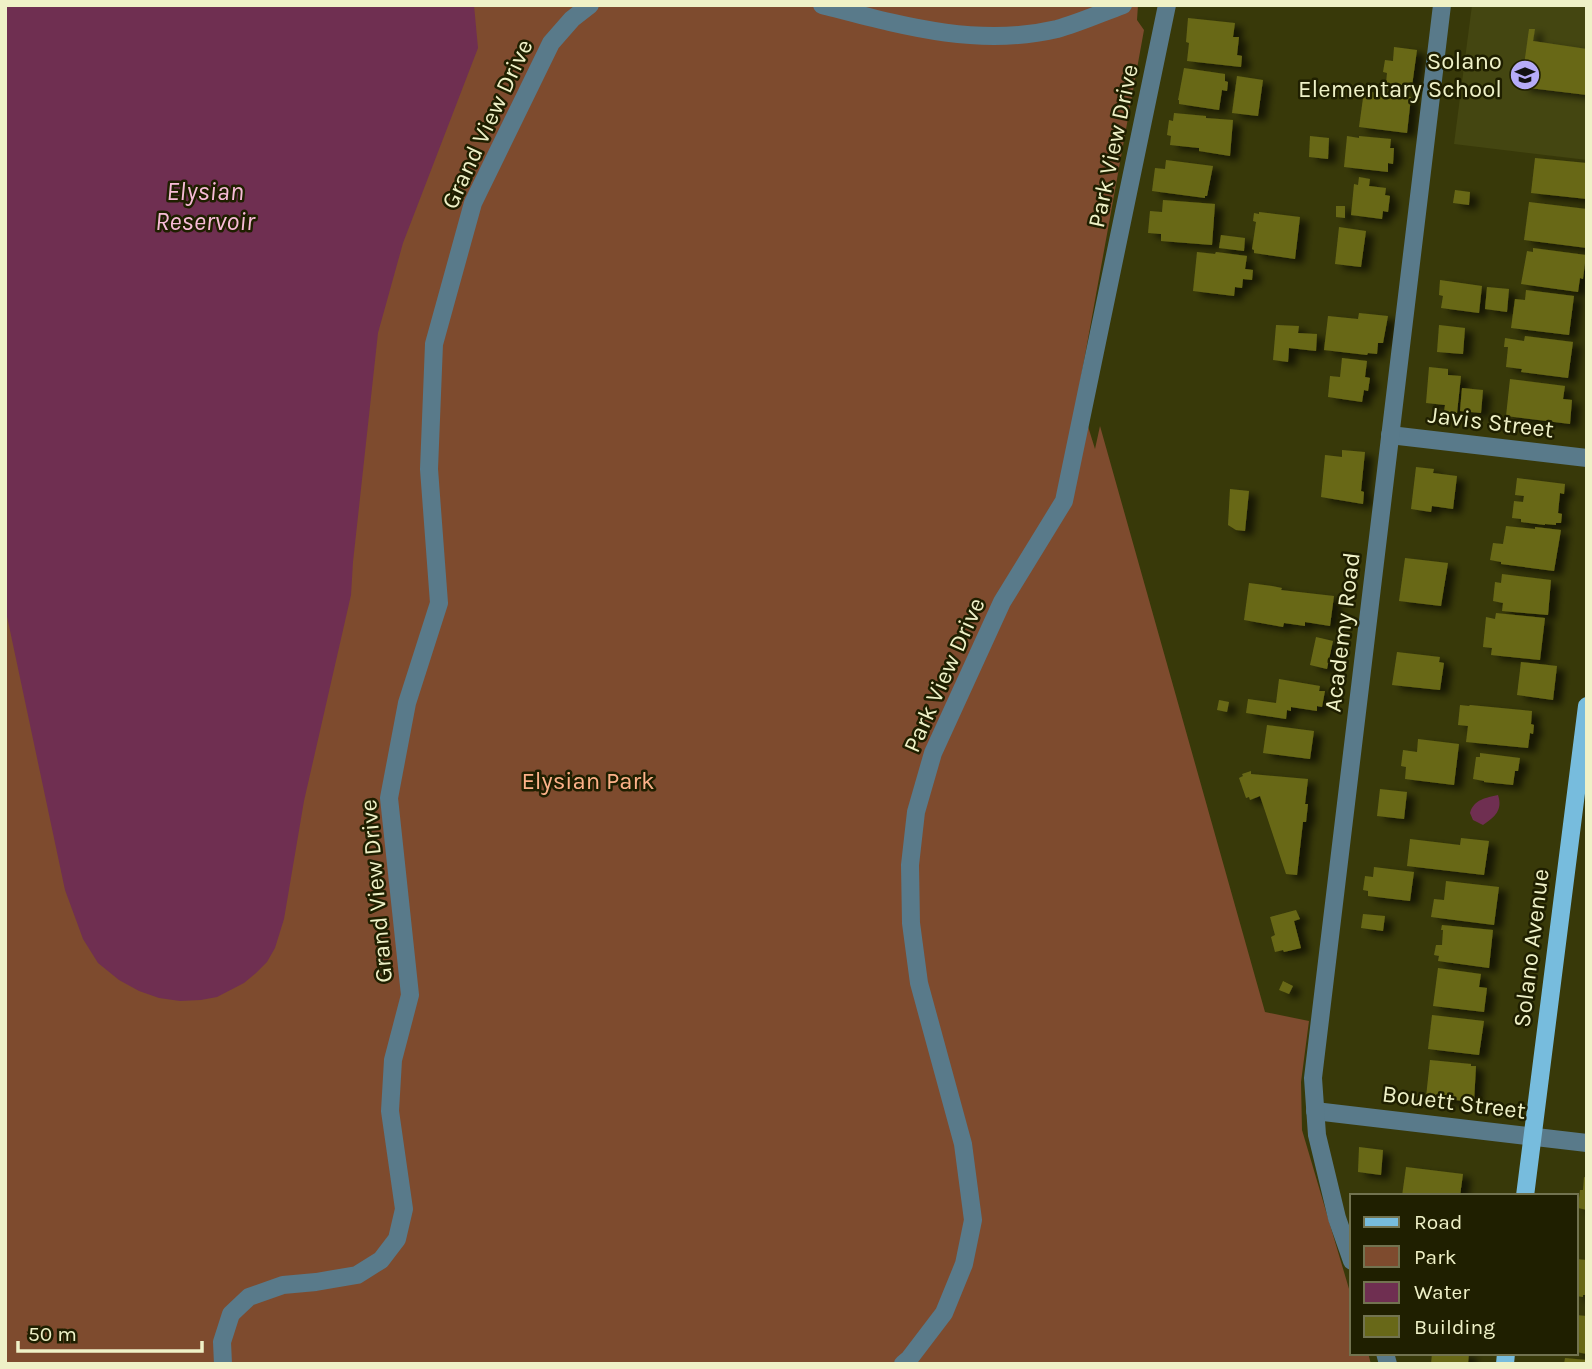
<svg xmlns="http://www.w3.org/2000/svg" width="1592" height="1369" viewBox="0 0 1592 1369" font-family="Karla,sans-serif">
	<defs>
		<filter id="shadow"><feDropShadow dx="8" dy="4.5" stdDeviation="3.5" flood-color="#0009"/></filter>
	</defs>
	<rect width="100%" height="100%" fill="#383909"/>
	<!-- built -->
	<path fill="#444611" d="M1472 5H1587V160L1454 144Z"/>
	<!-- green -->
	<path fill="#7e4b2e" d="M5 5H1138L1137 20 1144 30 1078 394 1095 449 1100 426 1265 1012 1309 1021 1301 1082 1302 1130 1352 1299V1353H1368L1371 1364H5Z"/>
	<!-- water -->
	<g fill="#6f2f51">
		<path d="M9 5H474L478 48 403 243 378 333 353 562 351 595 304 801 284 919 275 948 267 962 256 973 244 983 217 997 201 1000 180 1001 159 998 139 991 119 980 98 963 83 939 65 890 5 607V10Z"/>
		<path d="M1498 795C1503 810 1495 817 1483 825L1473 820 1470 813C1474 799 1486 798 1498 795Z"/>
	</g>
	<!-- building -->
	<g fill="#686818" filter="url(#shadow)">
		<path d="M1188 18 1235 23 1233 37H1239L1237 55 1242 56 1241 67 1187 61 1189 43 1186 42Z"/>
		<path d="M1529 29H1535L1533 41 1587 49V95L1521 87Z"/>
		<path d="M1394 47 1417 50 1412 86 1386 83 1387 73 1383 72 1385 60 1393 61Z"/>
		<path d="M1184 68 1225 74V81L1228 82 1227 91 1222 90 1219 110 1179 104V100H1178Z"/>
		<path d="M1237 76 1263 80 1258 116 1232 113Z"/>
		<path d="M1364 91 1411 97 1407 133 1359 127Z"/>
		<path d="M1174 113 1206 116V118L1233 120 1230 156 1199 151V148L1170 145 1171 136 1167 135 1169 120 1173 121Z"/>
		<path d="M1310 136 1329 138 1328 159 1309 157Z"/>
		<path d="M1347 136 1359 138V136L1391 139 1390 148H1394L1393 164 1388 163V172L1344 167Z"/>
		<path d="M1535 158 1587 163V199L1531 193Z"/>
		<path d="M1166 160 1213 166 1207 196H1205V198L1152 191 1155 168 1165 169Z"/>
		<path d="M1359 177 1370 179 1369 186 1386 188 1385 195 1390 196 1388 212 1383 211 1382 219 1351 215 1354 184 1358 185Z"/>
		<path d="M1455 190 1470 192 1469 205 1453 203Z"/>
		<path d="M1163 200 1215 204 1212 245 1161 241V234L1148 233 1150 211 1162 212Z"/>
		<path d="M1529 202 1587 209V248L1524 240Z"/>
		<path d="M1336 206H1345V218L1336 217Z"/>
		<path d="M1259 212 1300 217 1295 259 1254 253V250L1252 249 1256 222 1253 221 1254 213 1259 214Z"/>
		<path d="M1339 227 1366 231 1361 267 1335 264Z"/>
		<path d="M1221 235 1245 238 1244 251 1219 248Z"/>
		<path d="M1533 248 1586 255 1583 279 1580 278 1578 292 1521 284 1527 251 1533 252Z"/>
		<path d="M1197 252 1215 254 1216 252 1247 256 1245 269 1253 270 1252 280 1243 279 1242 288 1235 287 1234 296 1193 291Z"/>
		<path d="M1440 280 1482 286 1479 313 1441 308 1443 296 1439 295Z"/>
		<path d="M1487 287 1509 289 1507 312 1485 309Z"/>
		<path d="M1526 290 1574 296 1569 335 1511 328 1515 299 1525 300Z"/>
		<path d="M1359 313 1388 316 1383 343H1378L1377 354 1368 353 1367 355 1324 350 1328 316 1358 319Z"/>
		<path d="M1276 325 1299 326 1298 333 1317 334 1316 351 1289 348 1288 362 1273 360Z"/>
		<path d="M1439 325 1465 328 1463 354 1437 352Z"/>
		<path d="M1525 336 1573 342 1568 378 1521 372 1522 369 1506 367 1508 347H1504L1505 338 1524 341Z"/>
		<path d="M1342 358 1367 361 1365 377 1370 378 1368 391 1364 390 1362 402 1328 397 1330 376 1340 377Z"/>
		<path d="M1429 367 1448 369V375L1461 376 1457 413 1444 412 1445 405 1426 403Z"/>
		<path d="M1510 379 1565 386 1563 399 1572 400 1570 424 1506 416Z"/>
		<path d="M1462 388 1483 390 1481 413 1460 411Z"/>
		<path d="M1342 450 1365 452 1361 491 1364 492 1363 504 1321 497 1325 455 1342 457Z"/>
		<path d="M1416 467 1434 469 1433 473 1457 476 1453 509 1432 506 1431 512 1411 509Z"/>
		<path d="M1517 478 1565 484 1564 494 1560 493 1558 513 1562 514 1561 523H1556V525L1545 524V525L1521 522V519L1512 518 1514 501 1523 502 1524 496 1515 495Z"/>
		<path d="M1230 489 1249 491 1245 531 1236 530 1228 525Z"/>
		<path d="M1506 526 1535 529V527L1561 530 1554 571 1501 564V562L1490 560 1493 543 1503 544Z"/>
		<path d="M1405 558 1448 563 1441 606 1399 601Z"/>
		<path d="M1502 574 1551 580 1548 615 1502 611 1503 603 1493 601 1495 582 1501 583Z"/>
		<path d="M1249 583 1272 586 1282 588 1281 590 1334 596 1330 626 1305 622V626L1284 623 1283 627 1244 620Z"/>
		<path d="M1496 613 1545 618 1540 660 1491 655 1492 648 1483 647 1486 617 1495 619Z"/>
		<path d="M1316 637 1333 641 1327 669 1310 665Z"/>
		<path d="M1397 652 1440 657 1439 662 1444 663 1440 690 1392 685Z"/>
		<path d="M1521 662 1557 666 1553 700 1517 695Z"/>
		<path d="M1279 679 1320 686 1319 691H1325L1322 707 1317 706V711L1291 707V711L1287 710 1286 719 1246 713 1248 699 1276 703Z"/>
		<path d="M1219 700 1229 702 1227 712 1217 710Z"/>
		<path d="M1460 705 1469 706 1470 705 1532 711 1531 724 1534 725 1533 734 1530 733 1528 748 1466 742 1468 726 1458 725Z"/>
		<path d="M1267 725 1314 731 1310 759 1263 753Z"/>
		<path d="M1418 739 1459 744 1454 785 1405 779 1406 767 1401 766 1403 750 1417 752Z"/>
		<path d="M1480 753 1520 758 1518 771H1515L1513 785 1484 782V781L1473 779 1476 757H1480Z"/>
		<path d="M1251 771V774L1308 779 1305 804H1308L1306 822H1303L1297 875 1286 874 1260 796 1250 800 1249 797 1246 798 1239 778 1243 776 1242 774Z"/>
		<path d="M1380 789 1407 792 1404 819 1377 816Z"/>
		<path d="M1461 838 1489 841 1484 875 1407 866 1410 839 1460 845Z"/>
		<path d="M1374 867 1414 872 1410 901 1368 896V891L1363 890 1365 876 1373 877Z"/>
		<path d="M1446 881 1499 887 1494 925 1431 917 1434 899 1444 900Z"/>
		<path d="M1296 910 1300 919 1294 921 1301 948 1284 952 1283 950 1275 952 1271 937 1275 935 1270 917Z"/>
		<path d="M1363 914 1385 916 1383 931 1361 928Z"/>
		<path d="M1442 925 1493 930 1489 968 1438 961 1439 956 1434 955 1436 945H1442L1443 930H1441Z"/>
		<path d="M1438 968 1481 974 1479 987 1487 988 1484 1012 1433 1006Z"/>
		<path d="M1283 981 1293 986 1289 994 1279 990Z"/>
		<path d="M1432 1015 1484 1021 1479 1055 1428 1049Z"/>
		<path d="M1430 1060 1471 1064V1066H1476L1474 1102 1426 1097Z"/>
		<path d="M1359 1147 1383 1150 1381 1175 1358 1172Z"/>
		<path d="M1406 1167 1463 1174 1460 1196H1402Z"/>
		<path d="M1584 1177 1587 1178V1210L1578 1208 1580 1190H1583Z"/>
		<path d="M1576 1259 1587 1260V1295H1583V1297L1576 1296Z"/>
		<path d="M1576 1315 1587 1316V1354L1576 1352Z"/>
		<path d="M1432 1353H1469L1468 1364H1431Z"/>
		<path d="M1565 1358 1587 1360V1364H1564Z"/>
	</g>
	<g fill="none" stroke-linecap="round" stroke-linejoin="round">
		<!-- minor -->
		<g stroke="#597a8a" stroke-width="18">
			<path d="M822 5C899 25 977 48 1057 29 1079 23 1101 13 1123 5"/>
			<path d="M1390 435 1587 458"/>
			<path d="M1315 1111 1587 1143"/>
			<path d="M1352 1261 1337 1218 1317 1135 1313 1078 1442 5"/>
			<path d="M1385 1353 1388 1364"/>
			<path d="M223 1364 222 1342 231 1314 249 1297 283 1285 316 1282 357 1275 381 1260 397 1239 404 1209 390 1111 393 1060 410 995 389 798 407 703 439 603 429 469 434 344 473 203 551 43 572 19 590 5"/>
			<path d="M903 1364 909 1359 944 1313 964 1264 973 1220 963 1144 919 983 911 923 910 865 916 812 933 753 1002 602 1064 501 1167 5"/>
		</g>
		<!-- major -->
		<g stroke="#77bcdd" stroke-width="18">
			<path d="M1525 1196 1587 706"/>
			<path d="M1505 1364 1506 1353"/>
		</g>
	</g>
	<!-- icons -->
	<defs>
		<g id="school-disc" transform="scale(1.575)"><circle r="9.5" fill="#b6acf8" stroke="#1f1f00"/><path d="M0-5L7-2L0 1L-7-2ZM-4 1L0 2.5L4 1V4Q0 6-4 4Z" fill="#111"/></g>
	</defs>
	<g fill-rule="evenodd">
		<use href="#school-disc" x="1525" y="75"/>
	</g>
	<g text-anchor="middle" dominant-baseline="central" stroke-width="5" stroke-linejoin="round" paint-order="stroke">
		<!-- poi labels -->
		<g font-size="24" fill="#eff1c7" stroke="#1f1f00" text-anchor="end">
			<text x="1502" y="61">Solano<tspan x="1502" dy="28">Elementary School</tspan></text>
		</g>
		<!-- street labels -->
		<g font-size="24" fill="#eff1c7" stroke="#1f1f00">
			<text transform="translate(487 124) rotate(-65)">Grand View Drive</text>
			<text transform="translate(1113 146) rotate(-78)">Park View Drive</text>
			<text transform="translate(1491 422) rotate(7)">Javis Street</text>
			<text transform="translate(1342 632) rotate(-83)">Academy Road</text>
			<text transform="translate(944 675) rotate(-66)">Park View Drive</text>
			<text transform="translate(376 891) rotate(-95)">Grand View Drive</text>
			<text transform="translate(1531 948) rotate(-83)">Solano Avenue</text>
			<text transform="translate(1454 1102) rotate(7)">Bouett Street</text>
		</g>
		<!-- park labels -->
		<g font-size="24" fill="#fdb289" stroke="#1f1f00">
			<text x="588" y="781">Elysian Park</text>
		</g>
		<!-- water labels -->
		<g font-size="26" font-style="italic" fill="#f8bcd7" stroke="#1f1f00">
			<text x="205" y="191">Elysian<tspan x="205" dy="30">Reservoir</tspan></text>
		</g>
	</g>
	<!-- border -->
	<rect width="1592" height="1369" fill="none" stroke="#eff1c7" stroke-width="14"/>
	<!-- legend -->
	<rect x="1350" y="1194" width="228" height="161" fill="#1f1f00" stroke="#727350" stroke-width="2"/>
	<rect x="1364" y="1217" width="35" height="10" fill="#77bcdd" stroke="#727350" stroke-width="2"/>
	<text x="1414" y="1229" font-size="21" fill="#eff1c7">Road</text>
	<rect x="1364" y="1246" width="35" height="21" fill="#7e4b2e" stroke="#727350" stroke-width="2"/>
	<text x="1414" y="1264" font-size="21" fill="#eff1c7">Park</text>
	<rect x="1364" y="1282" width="35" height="21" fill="#6f2f51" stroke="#727350" stroke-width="2"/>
	<text x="1414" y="1299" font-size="21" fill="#eff1c7">Water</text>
	<rect x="1364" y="1316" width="35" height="21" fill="#686818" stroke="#727350" stroke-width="2"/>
	<text x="1414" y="1334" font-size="21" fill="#eff1c7">Building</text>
	<!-- scale -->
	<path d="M18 1341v10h184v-10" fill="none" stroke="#eff1c7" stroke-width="3.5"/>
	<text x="28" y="1341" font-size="21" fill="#eff1c7" stroke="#1f1f00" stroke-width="5" paint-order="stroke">50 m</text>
</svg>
